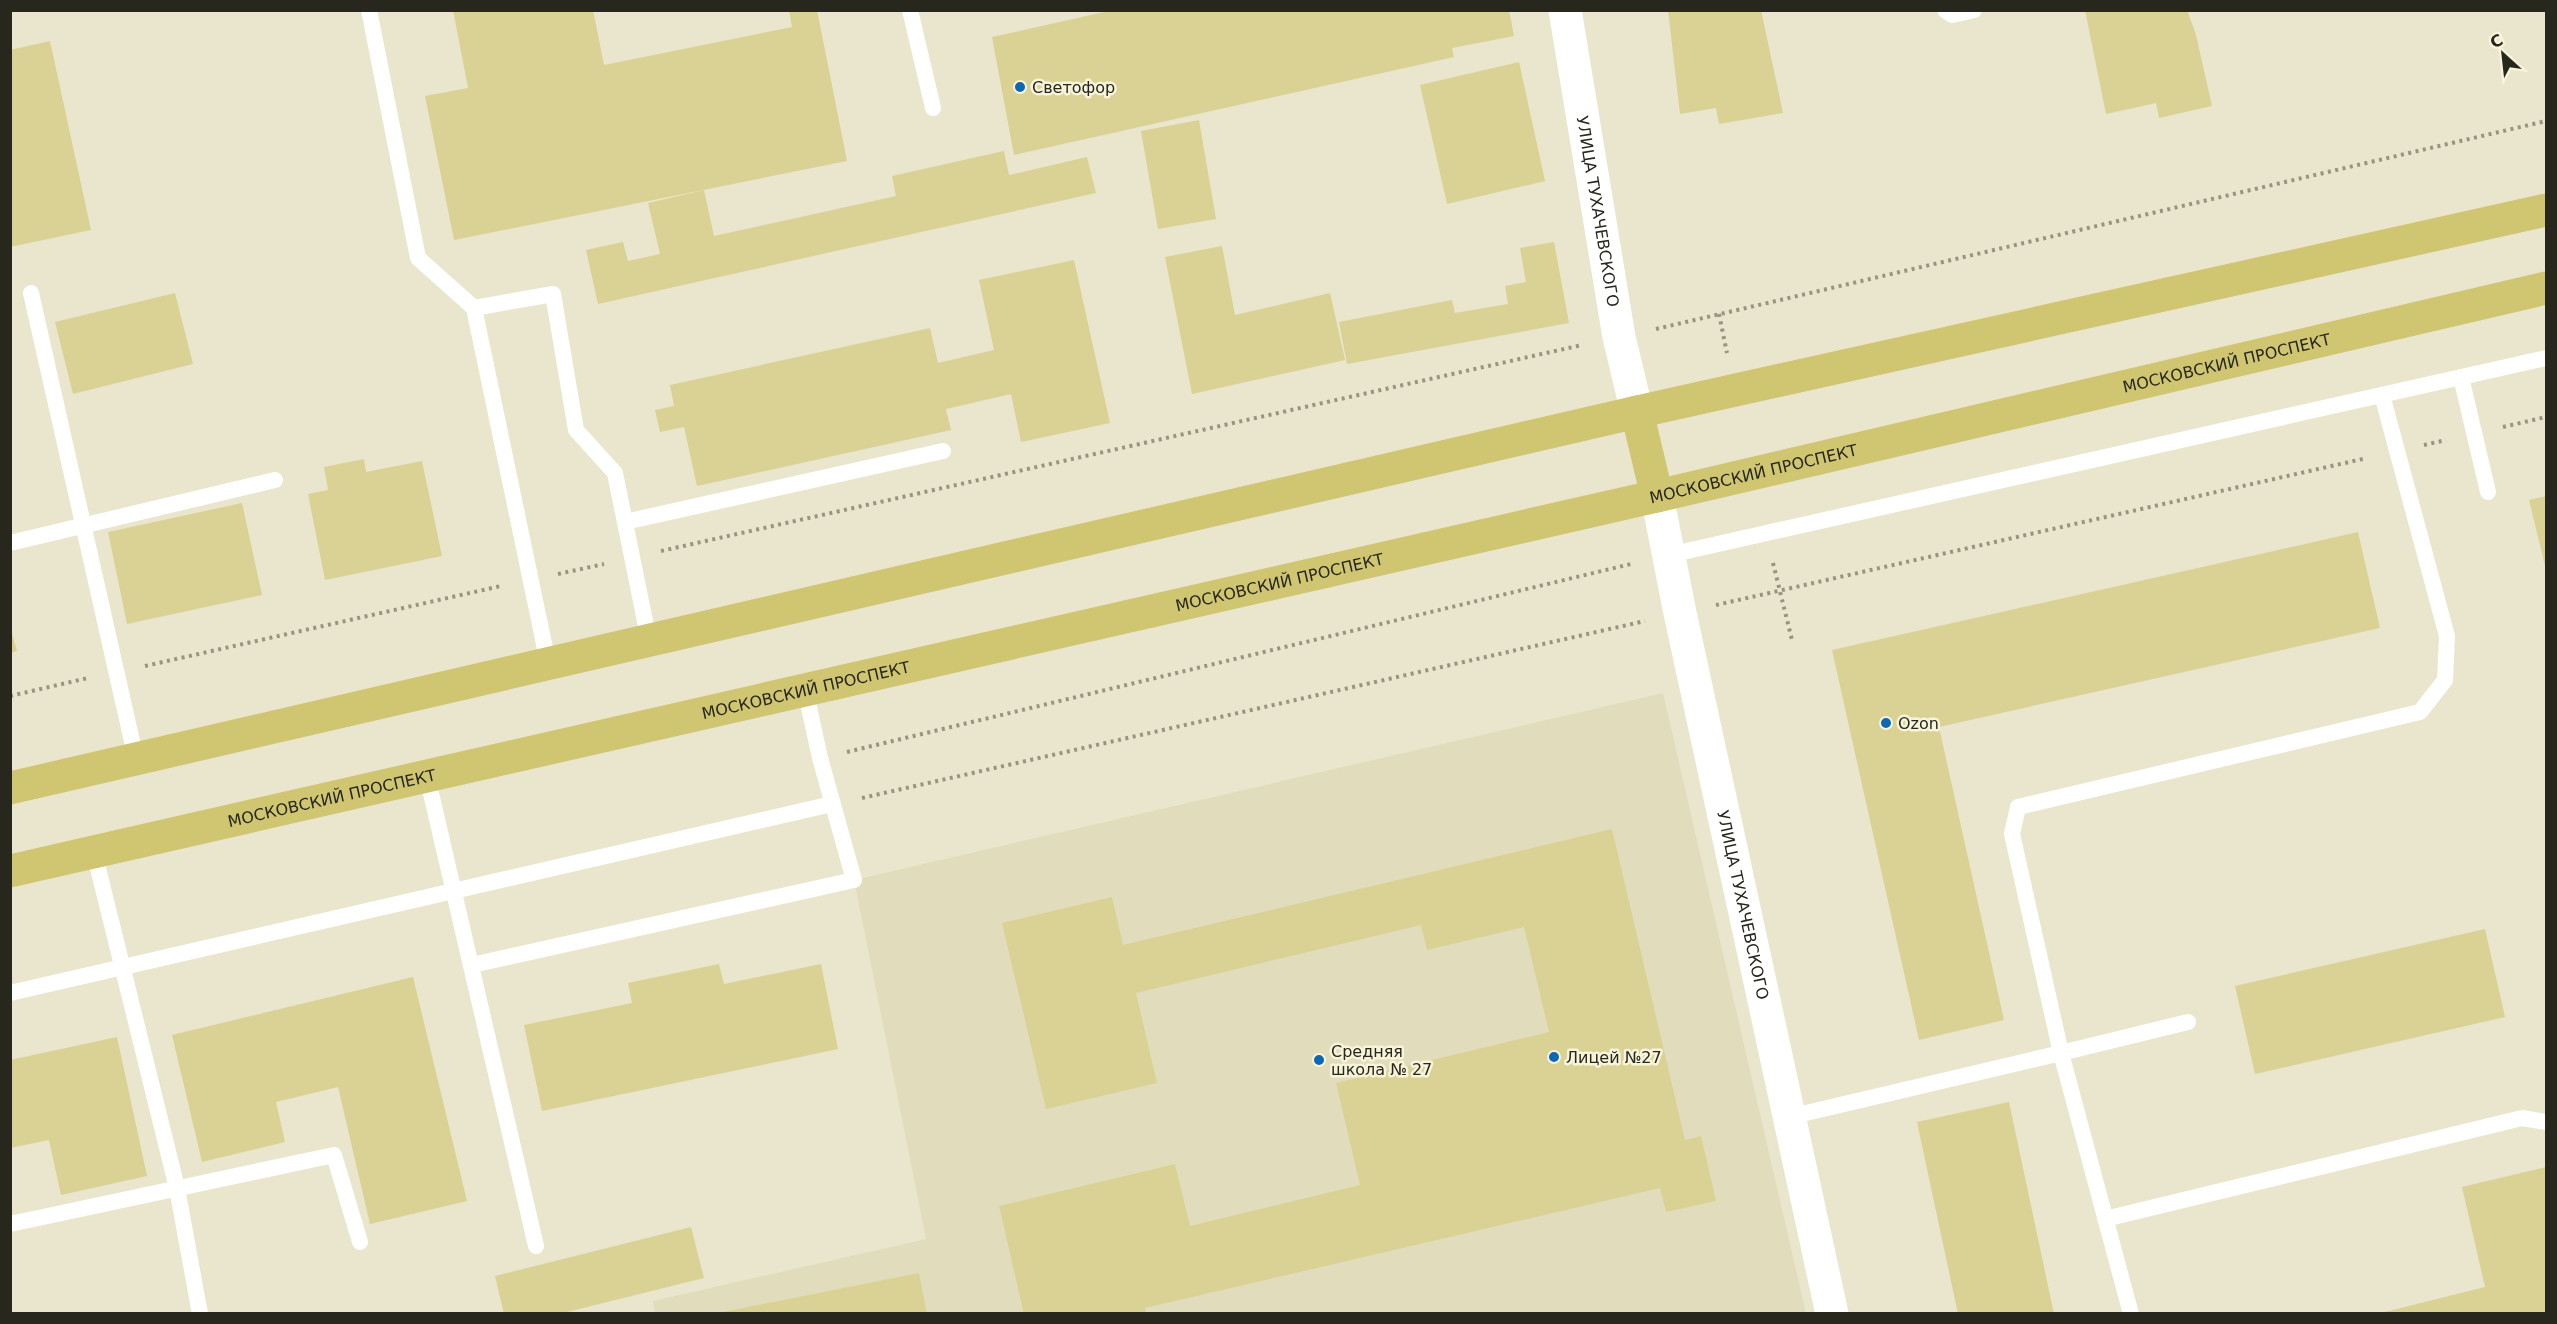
<svg xmlns="http://www.w3.org/2000/svg" width="2557" height="1324" viewBox="0 0 2557 1324" font-family="'DejaVu Sans',sans-serif">
	<rect width="100%" height="100%" fill="#e9e6cd"/>
	<!-- built -->
	<path fill="#e1ddbc" d="M1663 693 1806 1313 655 1314 653 1301 926 1239 854 880Z"/>
	<!-- building -->
	<g fill="#dad194">
		<path d="M453 10H593L604 65 792 27 789 10H817L847 161 454 240 425 96 468 88Z"/>
		<path d="M1113 10H1509L1514 36 1452 48 1454 57 1014 155 992 37Z"/>
		<path d="M1668 10H1761L1783 113 1719 124 1716 108 1680 114Z"/>
		<path d="M2085 10H2187L2196 35 2212 106 2159 118 2156 103 2106 114Z"/>
		<path d="M50 41 91 230 10 247V50Z"/>
		<path d="M1519 62 1545 181 1447 204 1420 85Z"/>
		<path d="M1199 120 1216 219 1158 229 1141 131Z"/>
		<path d="M1004 151 1009 175 1087 157 1096 193 598 304 586 250 623 242 628 261 660 254 648 203 704 190 714 236 896 196 892 176Z"/>
		<path d="M1554 242 1569 323 1347 364 1339 322 1452 300 1455 313 1508 304 1505 286 1526 282 1520 248Z"/>
		<path d="M1222 246 1235 315 1330 293 1345 360 1192 394 1165 257Z"/>
		<path d="M1074 260 1110 423 1021 442 1011 394 946 409 951 430 697 486 684 427 660 432 655 410 674 406 670 385 930 328 938 363 994 350 979 280Z"/>
		<path d="M175 293 193 364 73 394 55 322Z"/>
		<path d="M364 459 366 472 422 461 442 556 325 580 308 494 328 490 324 467Z"/>
		<path d="M2546 496V570L2529 500Z"/>
		<path d="M242 503 262 595 127 624 108 532Z"/>
		<path d="M2358 532 2380 628 1939 727 2004 1020 1919 1040 1832 650Z"/>
		<path d="M10 627 17 651 10 653Z"/>
		<path d="M1612 829 1685 1140 1701 1136 1716 1201 1666 1212 1660 1188 1145 1308 1146 1314H1024L999 1206 1175 1164 1190 1226 1360 1185 1336 1083 1549 1032 1524 927 1427 950 1421 925 1136 993 1157 1083 1046 1109 1002 923 1112 897 1123 945Z"/>
		<path d="M2485 929 2505 1017 2255 1074 2235 986Z"/>
		<path d="M719 964 724 984 821 964 838 1049 542 1111 524 1025 632 1003 628 983Z"/>
		<path d="M413 977 467 1201 370 1224 338 1087 276 1102 285 1142 202 1162 172 1035Z"/>
		<path d="M117 1037 147 1176 61 1195 49 1140 10 1148V1060Z"/>
		<path d="M2009 1102 2054 1314H1958L1917 1122Z"/>
		<path d="M2546 1167V1314H2377L2485 1287 2462 1187Z"/>
		<path d="M691 1227 704 1278 559 1314H504L495 1276Z"/>
		<path d="M919 1273 927 1314H723V1312Z"/>
	</g>
	<g fill="none" stroke-linecap="round" stroke-linejoin="round">
		<!-- path -->
		<g stroke="#979482" stroke-width="4" stroke-dasharray="3 4.5" stroke-linecap="butt">
			<path d="M1719 314 1727 353"/>
			<path d="M1656 329 2546 121"/>
			<path d="M2503 427 2546 417"/>
			<path d="M2424 445 2446 440"/>
			<path d="M661 551 1582 345"/>
			<path d="M1773 563 1792 640"/>
			<path d="M558 574 604 564"/>
			<path d="M1716 605 2367 458"/>
			<path d="M145 666 501 586"/>
			<path d="M10 696 88 678"/>
			<path d="M847 752 1631 564"/>
			<path d="M862 798 1645 621"/>
		</g>
		<!-- service -->
		<g stroke="#fff" stroke-width="16">
			<path d="M369 10 418 258 474 308 548 663"/>
			<path d="M910 10 933 108"/>
			<path d="M1945 10 1952 15 1974 10"/>
			<path d="M31 293 136 759"/>
			<path d="M474 308 553 294 576 430 615 473 649 641"/>
			<path d="M2461 377 2488 492"/>
			<path d="M625 522 943 451"/>
			<path d="M10 543 275 480"/>
			<path d="M1669 555 2546 358"/>
			<path d="M427 776 536 1246"/>
			<path d="M94 852 177 1188 200 1314"/>
			<path d="M472 965 854 880 820 758 805 689"/>
			<path d="M10 993 832 804"/>
			<path d="M2188 1022 2061 1053 2012 834 2018 807 2420 712 2445 680 2447 636 2382 395"/>
			<path d="M1789 1117 2061 1053 2131 1314"/>
			<path d="M2105 1219 2522 1118 2546 1122"/>
			<path d="M10 1224 334 1155 360 1242"/>
		</g>
		<!-- minor -->
		<g stroke="#fff" stroke-width="33">
			<path id="s1" d="M1565 10 1619 337 1637 412"/>
			<path id="s2" d="M1657 496 1680 613 1832 1314"/>
		</g>
		<!-- primary -->
		<g stroke="#d0c570" stroke-width="33">
			<path d="M1637 412 1657 496"/>
			<path d="M10 788 1637 412 2546 210"/>
			<path id="s3" d="M10 871 1657 496 2546 288"/>
		</g>
	</g>
	<!-- markers -->
	<g fill="#0c68b5" stroke="#f7f4da" stroke-width="2">
		<circle cx="1020" cy="87" r="6"/>
		<circle cx="1886" cy="723" r="6"/>
		<circle cx="1554" cy="1057" r="6"/>
		<circle cx="1319" cy="1060" r="6"/>
	</g>
	<g text-anchor="middle" dominant-baseline="central" stroke-width="5" stroke-linejoin="round" paint-order="stroke">
		<!-- poi labels -->
		<g font-size="16" fill="#28271d" stroke="#f7f4da" text-anchor="start">
			<text x="1032" y="87">Светофор</text>
			<text x="1898" y="723">Ozon</text>
			<text x="1331" y="1051">Средняя<tspan x="1331" dy="18">школа № 27</tspan></text>
			<text x="1566" y="1057">Лицей №27</text>
		</g>
		<!-- street labels -->
		<g font-size="16" fill="#28271d" stroke="#f7f4da">
			<text stroke="none"><textPath href="#s1" startOffset="204">УЛИЦА ТУХАЧЕВСКОГО</textPath></text>
			<text stroke="none"><textPath href="#s3" startOffset="2274">МОСКОВСКИЙ ПРОСПЕКТ</textPath></text>
			<text stroke="none"><textPath href="#s3" startOffset="1788">МОСКОВСКИЙ ПРОСПЕКТ</textPath></text>
			<text stroke="none"><textPath href="#s3" startOffset="1302">МОСКОВСКИЙ ПРОСПЕКТ</textPath></text>
			<text stroke="none"><textPath href="#s3" startOffset="816">МОСКОВСКИЙ ПРОСПЕКТ</textPath></text>
			<text stroke="none"><textPath href="#s3" startOffset="330">МОСКОВСКИЙ ПРОСПЕКТ</textPath></text>
			<text stroke="none"><textPath href="#s2" startOffset="418">УЛИЦА ТУХАЧЕВСКОГО</textPath></text>
		</g>
	</g>
	<!-- border -->
	<rect width="2557" height="1324" fill="none" stroke="#28271d" stroke-width="24"/>
	<!-- north arrow -->
	<g transform="translate(2503 54) rotate(333)" stroke="#f7f4da" stroke-width="4.5" paint-order="stroke">
	<path d="M0-4.5L10 22L0 15L-10 22Z" fill="#28271d"/>
	<text y="-9" font-size="16" font-weight="bold" text-anchor="middle" fill="#28271d">С</text>
	</g>
</svg>
